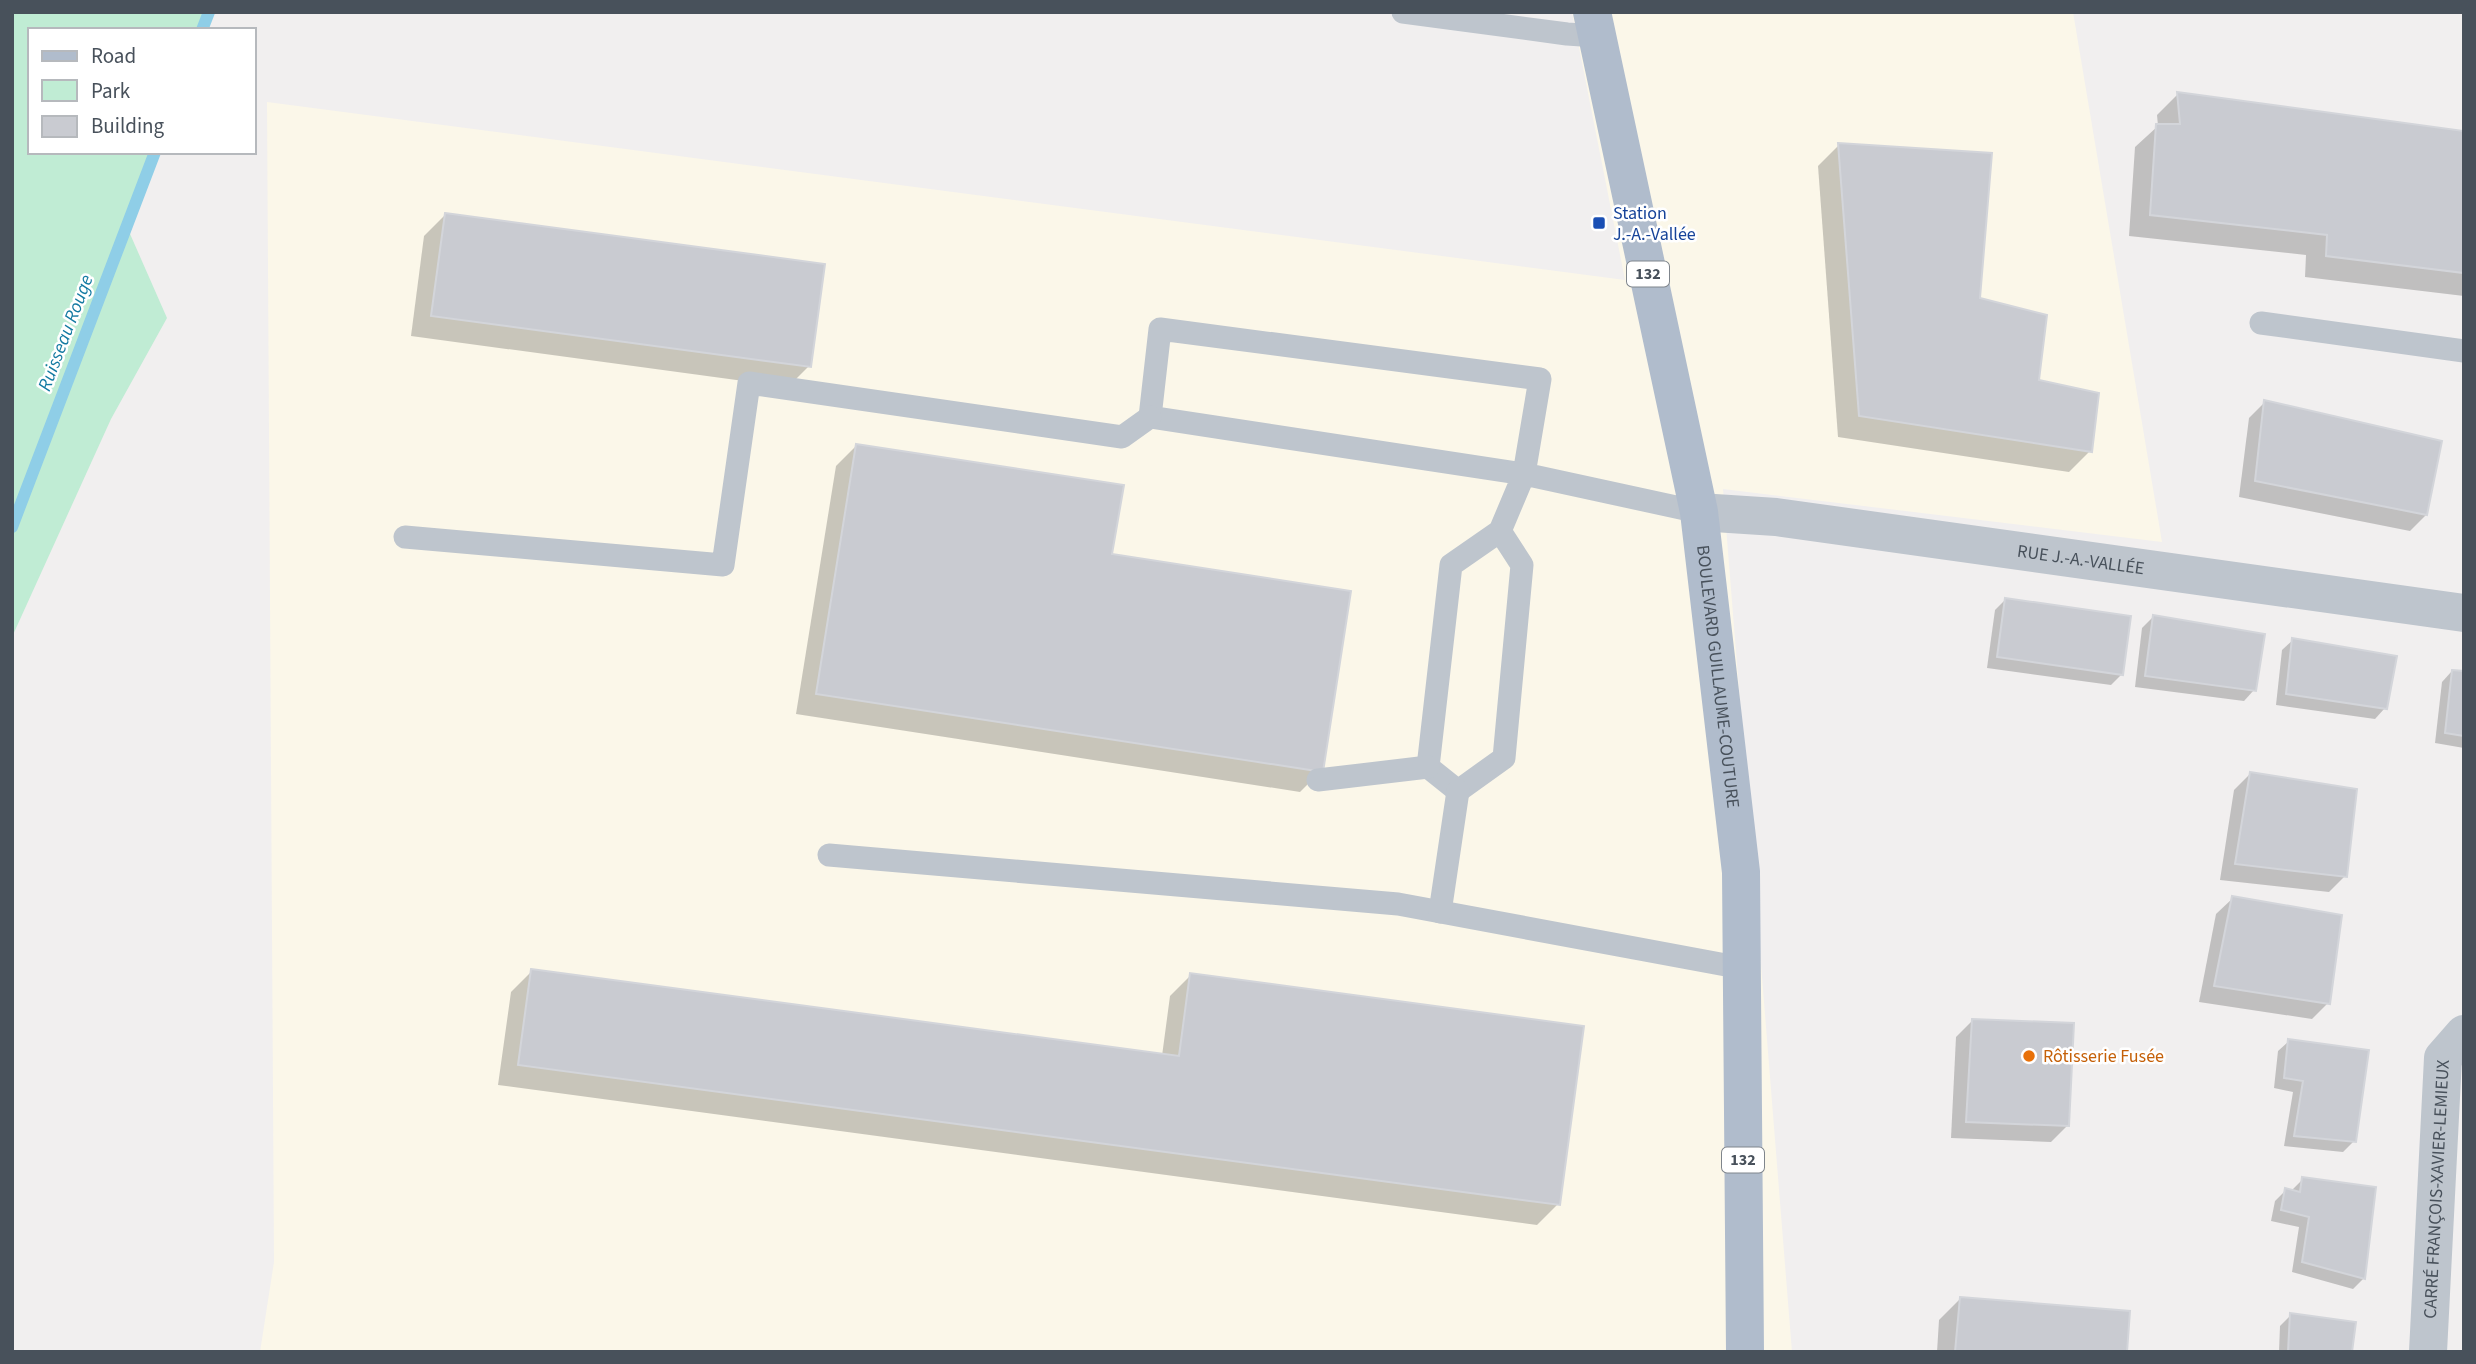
<svg xmlns="http://www.w3.org/2000/svg" width="2476" height="1364" viewBox="0 0 2476 1364" font-family="'Source Sans 3',sans-serif">
	<rect width="100%" height="100%" fill="#f1efef"/>
	<!-- commercial -->
	<path fill="#fbf7e9" d="M1572 12H2073L2162 542 1723 489 1792 1352H260L274 1262 267 102 1625 280Z"/>
	<!-- green -->
	<path fill="#c0ecd4" d="M12 12H209L202 30H30V152H155L127 227 167 318 111 419 12 637Z"/>
	<!-- shadow -->
	<g fill="#0003">
		<path d="M2178 94 2464 133V296L2305 277 2306 255 2129 236 2135 147 2158 126 2157 115Z"/>
		<path d="M1839 145 1978 299 2090 451 2069 472 1838 437 1818 166Z"/>
		<path d="M445 215 809 366 788 387 411 336 424 236Z"/>
		<path d="M2265 402 2426 515 2410 531 2239 497 2249 418Z"/>
		<path d="M857 445 1110 555 1321 771 1300 792 796 714 836 466Z"/>
		<path d="M2006 599 2122 674 2111 685 1987 668 1995 610Z"/>
		<path d="M2153 617 2254 690 2244 701 2135 687 2142 628Z"/>
		<path d="M2293 640 2385 708 2375 719 2276 705 2282 650Z"/>
		<path d="M2452 671 2464 673V748L2435 743 2442 682Z"/>
		<path d="M2250 774 2345 876 2329 892 2220 880 2234 790Z"/>
		<path d="M2233 898 2328 1003 2312 1019 2199 1002 2216 914Z"/>
		<path d="M532 971 1162 1056 1170 996 1191 975 1558 1204 1537 1225 498 1085 511 992Z"/>
		<path d="M1972 1021 2067 1126 2051 1142 1951 1138 1956 1037Z"/>
		<path d="M2289 1041 2354 1141 2343 1152 2284 1146 2293 1092 2274 1088 2278 1051Z"/>
		<path d="M2303 1179 2364 1278 2353 1289 2292 1272 2299 1227 2271 1221 2275 1201 2286 1190 2291 1191Z"/>
		<path d="M1960 1299 2125 1352H1937L1939 1320Z"/>
		<path d="M2291 1315 2350 1352H2279L2280 1326Z"/>
	</g>
	<g fill="none" stroke-linecap="round" stroke-linejoin="round">
		<!-- stream -->
		<g stroke="#8fcee7" stroke-width="12">
			<path d="M202 30 209 12"/>
			<path d="M12 527 155 152"/>
		</g>
	</g>
	<!-- building -->
	<g fill="#c9cbd1" stroke="#d3d5da" stroke-width="2">
		<path d="M2177 92 2464 131V273L2326 256 2327 235 2150 215 2156 124H2180Z"/>
		<path d="M1838 143 1992 153 1980 298 2047 315 2039 380 2099 393 2092 452 1859 416Z"/>
		<path d="M445 213 825 264 811 367 431 316Z"/>
		<path d="M2264 400 2442 441 2427 515 2255 481Z"/>
		<path d="M856 444 1124 485 1112 554 1351 591 1323 772 816 694Z"/>
		<path d="M2005 598 2131 616 2123 675 1997 657Z"/>
		<path d="M2153 615 2265 634 2256 691 2145 676Z"/>
		<path d="M2292 638 2397 656 2387 709 2286 694Z"/>
		<path d="M2452 670 2464 671V736L2445 733Z"/>
		<path d="M2250 772 2357 789 2347 877 2235 864Z"/>
		<path d="M2232 896 2342 915 2330 1004 2214 986Z"/>
		<path d="M531 969 1179 1056 1190 973 1584 1026 1560 1205 518 1065Z"/>
		<path d="M1972 1019 2074 1023 2069 1126 1966 1122Z"/>
		<path d="M2288 1039 2369 1050 2356 1142 2294 1136 2303 1081 2284 1078Z"/>
		<path d="M2302 1177 2376 1187 2365 1279 2302 1262 2309 1217 2281 1210 2285 1188 2300 1192Z"/>
		<path d="M1960 1297 2130 1311 2127 1352H1955Z"/>
		<path d="M2290 1313 2356 1322 2352 1352H2288Z"/>
	</g>
	<g fill="none" stroke-linecap="round" stroke-linejoin="round">
		<!-- service -->
		<g stroke="#bec5cd" stroke-width="23">
			<path d="M1403 12 1567 34 1596 36"/>
			<path d="M2261 323 2464 351"/>
			<path d="M1500 531 1522 565 1504 758 1458 791 1428 767 1451 565 1500 531 1524 474 1540 379 1160 329 1150 417 1524 474 1699 512"/>
			<path d="M405 537 723 565 749 383 1122 437 1150 417"/>
			<path d="M1318 780 1428 767"/>
			<path d="M829 855 1398 904 1742 968"/>
			<path d="M1440 912 1458 791"/>
		</g>
		<!-- minor -->
		<g stroke="#bec5cd" stroke-width="38">
			<path id="s1" d="M1699 512 1776 517 2464 613"/>
			<path id="s2" d="M2428 1352 2443 1058 2464 1034"/>
		</g>
		<!-- primary -->
		<path stroke="#b0bccc" stroke-width="38" id="s3" d="M1592 12 1699 512 1741 872 1745 1352"/>
	</g>
	<!-- markers -->
	<rect fill="#1a4fb4" stroke="#fff" stroke-width="2.5" x="1592" y="216" width="14" height="14" rx="3.5"/>
	<circle fill="#e8710a" stroke="#fff" stroke-width="2.5" cx="2029" cy="1056" r="7"/>
	<g text-anchor="middle" dominant-baseline="central" stroke-width="5" stroke-linejoin="round" paint-order="stroke">
		<!-- shield labels -->
		<g fill="#fff" stroke="#7f858c" stroke-width="2">
			<rect x="1627" y="261.5" width="42" height="25" rx="5"/>
			<rect x="1722" y="1147.5" width="42" height="25" rx="5"/>
		</g>
		<g font-size="16" font-weight="bold" fill="#48515b">
			<text x="1648" y="274">132</text>
			<text x="1743" y="1160">132</text>
		</g>
		<!-- transit labels -->
		<g font-size="18" fill="#164399" stroke="#fff" text-anchor="start">
			<text x="1613" y="213">Station<tspan x="1613" dy="21">J.-A.-Vallée</tspan></text>
		</g>
		<!-- street labels -->
		<g font-size="18" fill="#48515b" stroke="#fff">
			<text stroke="none"><textPath href="#s1" startOffset="385">RUE J.-A.-VALLÉE</textPath></text>
			<text stroke="none"><textPath href="#s3" startOffset="677">BOULEVARD GUILLAUME-COUTURE</textPath></text>
			<text stroke="none"><textPath href="#s2" startOffset="163">CARRÉ FRANÇOIS-XAVIER-LEMIEUX</textPath></text>
		</g>
		<!-- food labels -->
		<g font-size="18" fill="#c56008" stroke="#fff" text-anchor="start">
			<text x="2043" y="1056">Rôtisserie Fusée</text>
		</g>
		<!-- water labels -->
		<g font-size="19" font-style="italic" fill="#147aa2" stroke="#fff">
			<text transform="translate(66 333) rotate(-69)">Ruisseau Rouge</text>
		</g>
	</g>
	<!-- border -->
	<rect width="2476" height="1364" fill="none" stroke="#48515b" stroke-width="28"/>
	<!-- legend -->
	<rect x="28" y="28" width="228" height="126" fill="#ffffff" stroke="#b6b9bd" stroke-width="2"/>
	<rect x="42" y="51" width="35" height="10" fill="#b0bccc" stroke="#b6b9bd" stroke-width="2"/>
	<text x="91" y="63" font-size="21" fill="#48515b">Road</text>
	<rect x="42" y="80" width="35" height="21" fill="#c0ecd4" stroke="#b6b9bd" stroke-width="2"/>
	<text x="91" y="98" font-size="21" fill="#48515b">Park</text>
	<rect x="42" y="116" width="35" height="21" fill="#c9cbd1" stroke="#b6b9bd" stroke-width="2"/>
	<text x="91" y="133" font-size="21" fill="#48515b">Building</text>
</svg>
